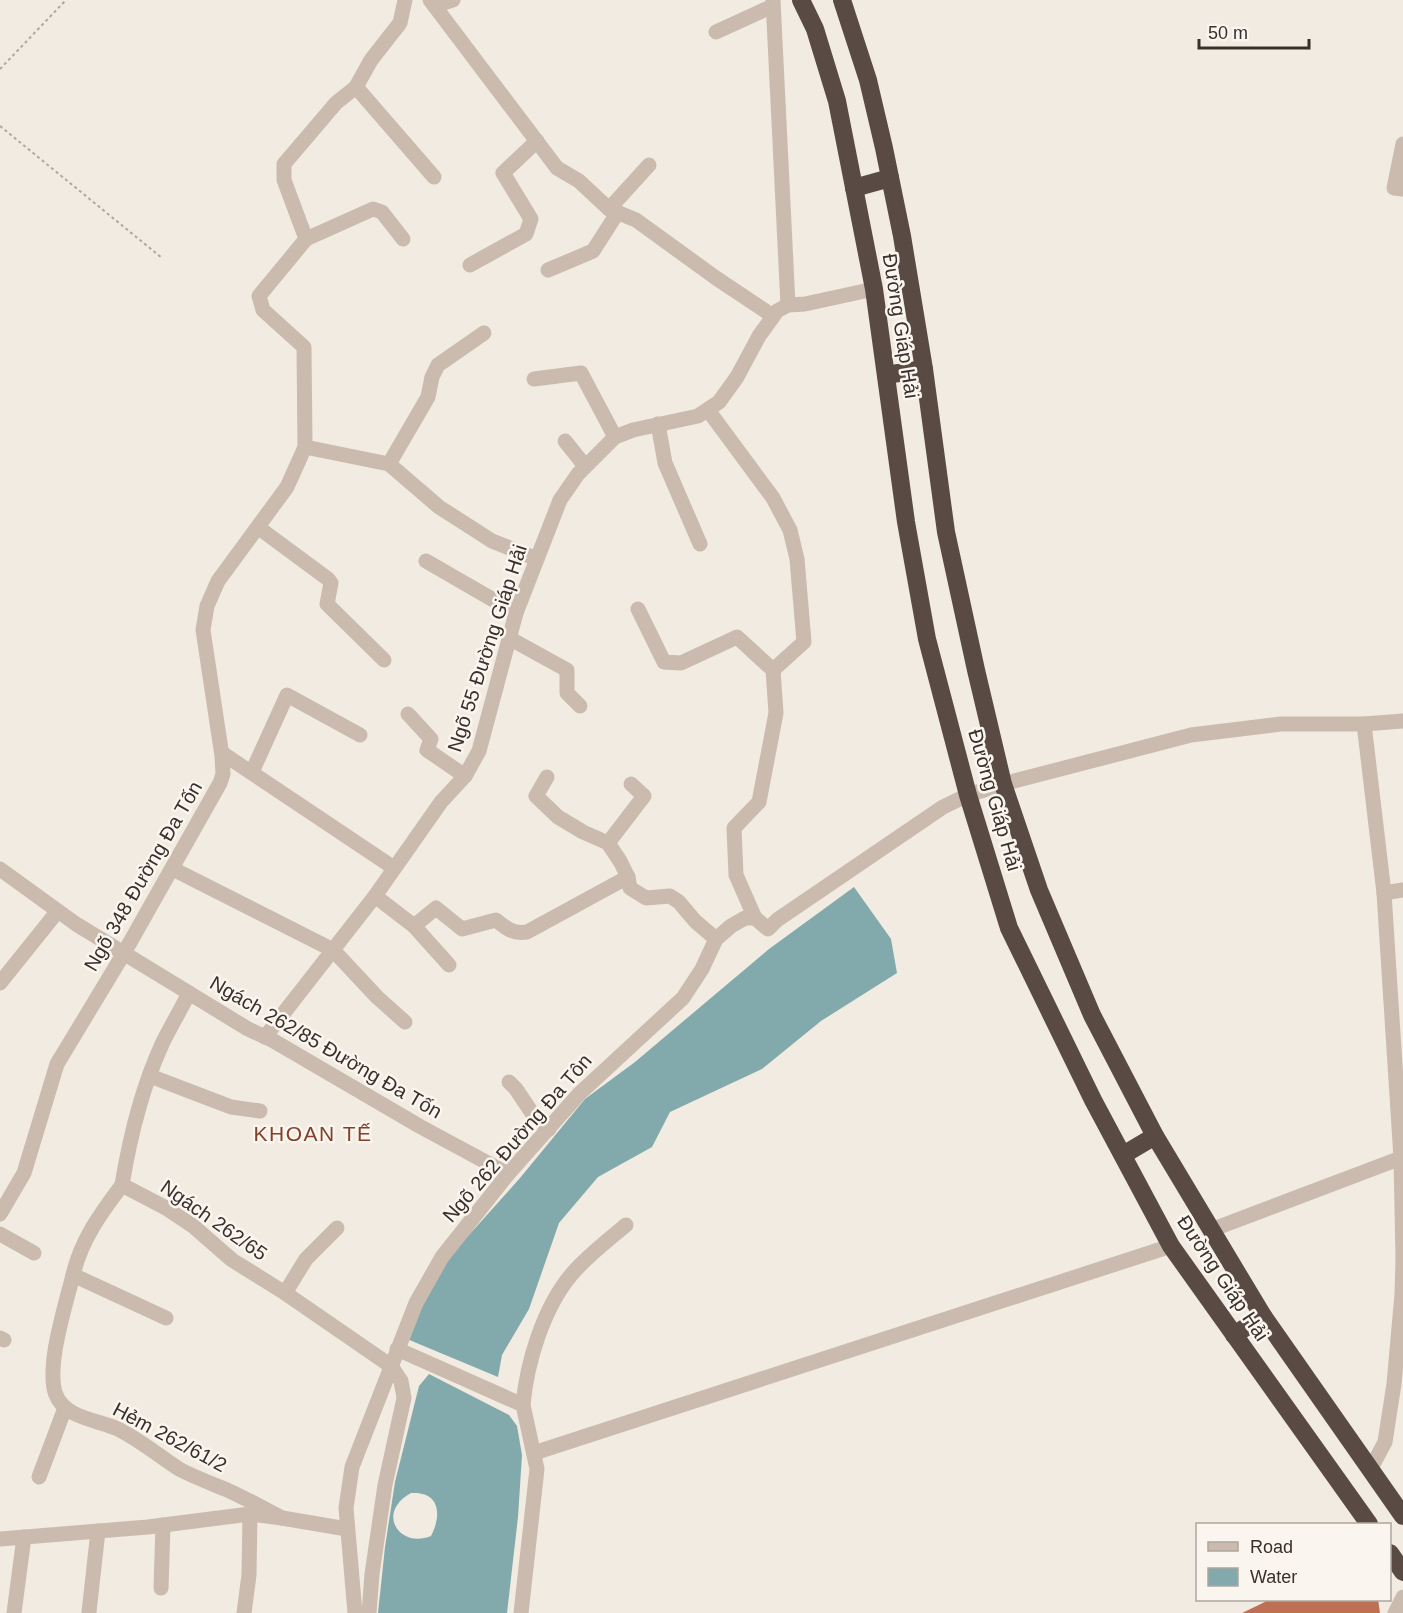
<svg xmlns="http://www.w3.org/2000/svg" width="1403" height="1613" viewBox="0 0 1403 1613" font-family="Helvetica,sans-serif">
	<rect width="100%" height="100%" fill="#f2ebe1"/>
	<!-- water -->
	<g fill="#82aaad" fill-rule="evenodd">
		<path d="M854 887 891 939 897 973 821 1021 762 1069 670 1112 652 1147 598 1177 559 1223 529 1309 502 1355 498 1377 407 1339 442 1265 520 1178 585 1099 635 1062 769 949Z"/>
		<path d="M429 1374 509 1415 517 1426 522 1455 518 1517 507 1613H378L385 1547 395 1482 419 1386ZM411 1493C440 1491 442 1515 431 1536 400 1549 375 1513 411 1493Z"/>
	</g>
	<!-- building -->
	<path fill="#be7054" d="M1271 1599H1378L1380 1613H1242Z"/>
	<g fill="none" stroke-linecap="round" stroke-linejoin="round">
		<!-- path -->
		<g stroke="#b6a598" stroke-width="2" stroke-dasharray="3 3" stroke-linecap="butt">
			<path d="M0 69 66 0"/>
			<path d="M0 126 162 258"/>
		</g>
		<!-- minor -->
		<g stroke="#cabbae" stroke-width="15">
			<path d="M430 0 557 168 579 181 609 209 636 220 716 278 773 316"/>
			<path d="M773 0 788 305"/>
			<path d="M435 6 453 0"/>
			<path d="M716 32 773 6"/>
			<path d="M356 87 434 177"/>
			<path d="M1403 144 1394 188 1403 189"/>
			<path d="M609 209 649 165"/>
			<path d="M306 239 373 209 382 212 403 239"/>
			<path d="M470 265 526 234 531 219 503 173 537 141"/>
			<path d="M548 270 593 251 618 212"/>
			<path d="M534 379 581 373 615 437"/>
			<path d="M708 410 773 498 790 530 797 559 804 642 773 670"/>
			<path d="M658 424 665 463 700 544"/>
			<path d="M565 441 585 466"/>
			<path d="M305 447 389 464 439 507 492 541 537 559"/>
			<path d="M389 464 428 397 432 377 438 365 484 333"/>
			<path d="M259 528 328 579 331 583 327 604 384 660"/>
			<path d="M426 561 516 613"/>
			<path d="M638 609 664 662 681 663 737 637 773 670 776 713 759 802 734 828 736 875 755 918"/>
			<path d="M509 638 567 670V693L580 706"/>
			<path d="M408 714 431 739 427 750 465 776"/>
			<path d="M1364 724 1403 721"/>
			<path d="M222 753 394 868"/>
			<path d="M252 772 287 695 360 735"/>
			<path d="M547 777 536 796 558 817 583 832 608 843 620 861 628 877 630 888 646 898 670 896 679 902 695 921 716 939"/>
			<path d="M608 843 644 796 631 784"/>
			<path d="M0 869 76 924 248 1029 272 1040 421 1127 508 1174"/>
			<path d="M173 869 333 950 377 997 405 1022"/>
			<path d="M1384 893 1401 1158 1403 1258"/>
			<path d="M375 896 414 926 449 965"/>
			<path d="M414 926 436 908 462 929 496 920C507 929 513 934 527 932L628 877"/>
			<path d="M0 983 57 912"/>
			<path d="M189 993C181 1009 171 1026 163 1042 142 1087 130 1136 122 1185L166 1208 193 1226 232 1260 285 1293 391 1366 401 1381 404 1398 385 1485 372 1574 369 1613"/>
			<path d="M265 1037 375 896 441 802 465 776 479 751 516 613 560 500 578 474 615 437 633 430 698 416 719 402 737 377 759 336 777 311 788 305 805 304 874 289"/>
			<path d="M150 1076 231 1107 260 1111"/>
			<path d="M509 1082 516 1089 532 1113 549 1129"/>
			<path d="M122 1185C101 1213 81 1240 73 1275L166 1318"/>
			<path d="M0 1214 24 1173 57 1064 124 953 220 783 223 774 222 756 203 630 207 606 218 581 287 487 305 447 304 347 263 310 259 296 306 239 284 180V164L336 103 356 87 371 60 400 23 405 0"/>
			<path d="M1211 1230 1401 1158"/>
			<path d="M0 1234 34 1253"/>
			<path d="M73 1275C66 1304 45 1368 56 1395 65 1418 98 1420 118 1429 140 1440 159 1456 179 1469 194 1477 210 1483 225 1489 245 1498 263 1508 282 1518"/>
			<path d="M285 1293 306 1259 337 1228"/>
			<path d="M0 1338 4 1340"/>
			<path d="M397 1349 523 1405 537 1469 521 1613"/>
			<path d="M523 1405C527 1362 543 1309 571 1275 587 1256 607 1241 626 1225"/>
			<path d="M534 1453 1171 1246"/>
			<path d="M1370 1470 1385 1442 1394 1384 1402 1294 1403 1260"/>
			<path d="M39 1477 65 1408"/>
			<path d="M0 1539 148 1527 250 1514"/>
			<path d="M161 1588 163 1525"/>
			<path d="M89 1612 98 1531"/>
			<path d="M14 1613 24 1537"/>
			<path d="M244 1613 249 1575 250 1514 282 1518 347 1529"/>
			<path d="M355 1613 346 1508 352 1467 416 1303 442 1257 508 1174 579 1094 683 998 702 969 716 939 731 926 745 918H755L768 929 777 920 943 807 968 795 1003 784 1191 735 1281 724H1364L1384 893 1403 890"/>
			<path d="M1395 1613 1403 1597"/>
		</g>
		<!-- highway -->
		<g stroke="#594b43" stroke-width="18">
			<path d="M801 0 815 29 837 101 874 289 906 522 927 639 968 795 1009 928 1093 1100 1171 1246 1369 1524"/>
			<path d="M842 0 868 80 884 148 902 236 924 369 946 532 976 670 1003 784 1039 890 1092 1015 1155 1136 1263 1316 1403 1516"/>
			<path d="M854 188 890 178"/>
			<path d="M886 375 924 369"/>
			<path d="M1123 1155 1155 1136"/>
			<path d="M1234 1335 1263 1316"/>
			<path d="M1390 1553 1403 1572"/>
		</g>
	</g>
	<g text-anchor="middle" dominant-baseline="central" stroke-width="5" stroke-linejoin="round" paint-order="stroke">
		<!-- street labels -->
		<g font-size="20" fill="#39302c" stroke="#faf5ee">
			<text transform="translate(901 326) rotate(81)">Đường Giáp Hải</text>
			<text transform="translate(487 648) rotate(-72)">Ngõ 55 Đường Giáp Hải</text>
			<text transform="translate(995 800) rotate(74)">Đường Giáp Hải</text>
			<text transform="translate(143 876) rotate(-60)">Ngõ 348 Đường Đa Tốn</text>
			<text transform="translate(326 1047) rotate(30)">Ngách 262/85 Đường Đa Tốn</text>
			<text transform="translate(517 1138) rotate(-49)">Ngõ 262 Đường Đa Tôn</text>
			<text transform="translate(214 1220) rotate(35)">Ngách 262/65</text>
			<text transform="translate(1223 1278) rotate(56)">Đường Giáp Hải</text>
			<text transform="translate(170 1437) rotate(28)">Hẻm 262/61/2</text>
		</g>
		<!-- neighbourhood labels -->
		<g font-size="21" letter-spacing="1.5" fill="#83412a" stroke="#faf5ee">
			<text x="313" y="1133">KHOAN TẾ</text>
		</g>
	</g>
	<!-- legend -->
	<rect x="1196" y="1523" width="195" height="78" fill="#faf5ee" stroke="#ada6a0" stroke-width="1.5"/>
	<rect x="1208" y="1542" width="30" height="9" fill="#cabbae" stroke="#ada6a0" stroke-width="1.5"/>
	<text x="1250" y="1553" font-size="18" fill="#39302c">Road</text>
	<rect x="1208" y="1568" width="30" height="18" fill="#82aaad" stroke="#ada6a0" stroke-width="1.5"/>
	<text x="1250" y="1583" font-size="18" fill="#39302c">Water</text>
	<!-- scale -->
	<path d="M1199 39v9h110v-9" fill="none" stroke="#39302c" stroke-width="3"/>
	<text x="1208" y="39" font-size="18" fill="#39302c" stroke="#faf5ee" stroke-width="4.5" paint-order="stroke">50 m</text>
</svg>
